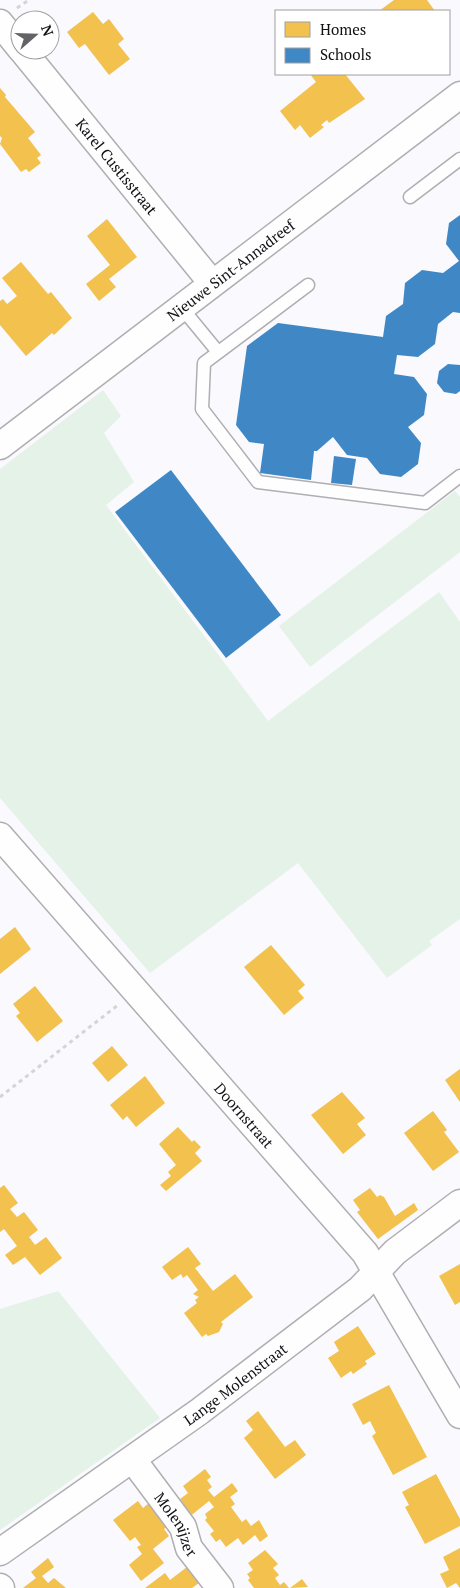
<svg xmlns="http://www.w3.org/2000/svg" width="460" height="1588" viewBox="0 0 460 1588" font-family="'PT Serif',serif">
	<rect width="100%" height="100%" fill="#f9f9fe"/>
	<!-- green -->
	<g fill="#e4f2e8">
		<path d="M103 390 121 416 104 433 134 482 106 505 268 721 439 592 460 622V919L429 941 432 945 387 978 298 863 150 973 0 798V469Z"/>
		<path d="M455 491 460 497V552L310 667 279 626Z"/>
		<path d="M58 1291 160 1418 0 1530V1309Z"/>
	</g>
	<!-- homes -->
	<g fill="#f2c14e">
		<path d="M394 0H427L435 11H379Z"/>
		<path d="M93 12 103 24 109 19 124 39 118 44 130 59 109 75 85 44 79 48 67 32Z"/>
		<path d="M310 74H345L365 99 329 123 327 120 321 125 324 127 310 138 300 125 295 130 280 111 316 82Z"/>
		<path d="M0 88 6 95 5 97 35 132 28 138 41 155 37 158 41 163 29 172 26 169 21 172 0 144 2 138 0 136Z"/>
		<path d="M107 219 137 257 109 279 116 287 99 301 86 284 110 265 87 236Z"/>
		<path d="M21 262 48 294 51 292 72 318 54 335 52 333 26 356 0 325V301L3 299 7 304 17 296 2 278Z"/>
		<path d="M15 927 31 949 0 974V939Z"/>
		<path d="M271 945 305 985 298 991 304 998 284 1015 244 967Z"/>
		<path d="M35 986 63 1021 37 1042 16 1016 20 1013 13 1004Z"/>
		<path d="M112 1046 128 1065 108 1082 92 1063Z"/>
		<path d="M460 1069V1102L445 1080Z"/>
		<path d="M145 1076 165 1103 136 1127 127 1116 123 1120 110 1105Z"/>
		<path d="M342 1092 365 1118 357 1124 366 1135 343 1154 311 1115Z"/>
		<path d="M433 1111 447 1130 444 1132 459 1152 433 1171 404 1133Z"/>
		<path d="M178 1127 192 1142 194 1140 201 1147 195 1153 202 1161 166 1191 160 1185 171 1176 168 1172 176 1165 159 1144Z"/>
		<path d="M4 1185 18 1203 10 1209 17 1217 24 1212 38 1230 29 1237 35 1245 46 1237 62 1258 40 1275 25 1257 13 1265 5 1255 17 1246 4 1229 0 1232V1188Z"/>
		<path d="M370 1188 377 1197 380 1195 384 1197 395 1216 414 1203 418 1210 378 1239 357 1212 360 1210 353 1200Z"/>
		<path d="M188 1247 201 1264 195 1268 213 1291 235 1274 253 1297 221 1322 223 1324 219 1332 208 1336 206 1334 202 1337 184 1313 197 1303 195 1300 199 1297 193 1294 198 1290 187 1275 183 1278 181 1274 172 1280 162 1267Z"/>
		<path d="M460 1264V1302L455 1305 439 1276Z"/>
		<path d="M358 1326 376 1354 365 1361 367 1364 353 1374 351 1371 341 1378 328 1358 339 1351 334 1342Z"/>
		<path d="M389 1385 427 1457 393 1475 372 1436 376 1433 370 1421 363 1425 352 1404Z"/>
		<path d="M258 1411 285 1447 295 1440 306 1455 275 1479 244 1438 253 1430 246 1421Z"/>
		<path d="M205 1469 211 1477 207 1480 212 1487 208 1490 214 1497 232 1483 238 1491 230 1497 235 1504 231 1507 242 1522 246 1519 251 1526 259 1520 268 1536 260 1542 255 1535 243 1545 238 1538 226 1547 220 1539 216 1542 210 1534 214 1531 205 1520 207 1518 205 1514 214 1507 209 1501 188 1518 181 1509 185 1506 180 1499 188 1493 183 1486Z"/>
		<path d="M436 1474 460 1519V1526L425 1544 405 1507 409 1505 402 1492Z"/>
		<path d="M138 1501 143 1508 149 1503 152 1507 154 1506 168 1526 164 1529 169 1536 153 1549 164 1563 141 1581 129 1565 142 1554 137 1547 141 1545 135 1537 130 1541 113 1520Z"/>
		<path d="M460 1548V1588L456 1583 447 1588 440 1574 449 1570 443 1557Z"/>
		<path d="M265 1550 278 1564 273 1568 279 1575 275 1578 280 1585 284 1582 289 1588H254L248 1580 250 1578 247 1574 253 1570 248 1563Z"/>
		<path d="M48 1558 54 1567 42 1576 48 1583 54 1578 66 1588H23L36 1578 31 1572Z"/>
		<path d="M187 1567 192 1575 196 1572 203 1580 192 1588H145L165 1573 170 1580Z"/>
		<path d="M302 1579 308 1587 290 1588Z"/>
	</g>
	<!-- schools -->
	<g fill="#3f88c5">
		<path d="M460 215V313L453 312 438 324 435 344 418 357 397 355 394 374 414 377 427 394 424 415 408 427 421 443 418 464 401 477 380 474 367 458 347 455 333 437 317 451H314L311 480 260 473 264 444 249 442 236 425 247 346 278 323 383 337 386 316 403 304 405 283 422 270 443 273 459 261 446 244 449 223Z"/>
		<path d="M448 364 460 365V391L456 394 444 392 437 383 439 371Z"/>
		<path d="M334 456 356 459 352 485 331 483Z"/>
		<path d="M171 470 281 615 226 658 115 512Z"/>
	</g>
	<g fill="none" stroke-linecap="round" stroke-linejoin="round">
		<!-- lane casing -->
		<g stroke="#afafb2" stroke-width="15">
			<g id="lane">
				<path d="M410 197 460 159"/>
				<path d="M308 285 204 363 202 409 258 482 425 503 460 476"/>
				<path d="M181 307 218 352"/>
			</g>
		</g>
		<!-- street casing -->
		<g stroke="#afafb2" stroke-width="29">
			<g id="street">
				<path d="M0 23 20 48"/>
				<path id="s1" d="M22 50 212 283"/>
				<path id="s2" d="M0 446 460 95"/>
				<path id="s3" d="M0 836 365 1253 460 1415"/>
				<path id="s4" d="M133 1460 183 1527 189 1548 220 1588"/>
				<path id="s5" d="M0 1552 200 1411 360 1289 395 1252 460 1203"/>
				<path d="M0 1587 1 1588"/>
			</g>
		</g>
		<!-- path -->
		<g stroke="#d5d5d6" stroke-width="3" stroke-dasharray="4 4" stroke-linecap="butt">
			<path d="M17 8 29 0"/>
			<path d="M0 1097 118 1005"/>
		</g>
		<!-- lane -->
		<use href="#lane" stroke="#fefeff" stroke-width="12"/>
		<!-- street -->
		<use href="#street" stroke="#fefeff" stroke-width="26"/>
	</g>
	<g text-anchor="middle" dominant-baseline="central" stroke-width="5" stroke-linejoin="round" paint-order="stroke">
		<!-- street labels -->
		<g font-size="15" fill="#121215" stroke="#fff">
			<text stroke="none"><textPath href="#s1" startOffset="150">Karel Custisstraat</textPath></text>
			<text stroke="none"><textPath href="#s2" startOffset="290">Nieuwe Sint-Annadreef</textPath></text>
			<text stroke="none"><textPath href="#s3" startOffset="371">Doornstraat</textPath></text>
			<text stroke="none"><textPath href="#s5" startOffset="289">Lange Molenstraat</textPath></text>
			<text stroke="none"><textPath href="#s4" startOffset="78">Molenijzer</textPath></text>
		</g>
	</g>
	<!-- legend -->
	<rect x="275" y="10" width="175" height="65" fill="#ffffff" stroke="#a0a0a1"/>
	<rect x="285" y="22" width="25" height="15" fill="#f2c14e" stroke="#a0a0a1"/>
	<text x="320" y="35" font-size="15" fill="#121215">Homes</text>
	<rect x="285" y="48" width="25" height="15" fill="#3f88c5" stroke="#a0a0a1"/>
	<text x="320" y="60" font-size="15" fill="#121215">Schools</text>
	<!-- north arrow -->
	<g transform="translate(35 35) rotate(70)"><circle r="24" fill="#ffffff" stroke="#a0a0a1"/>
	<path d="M0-4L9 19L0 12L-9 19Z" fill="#636367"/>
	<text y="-8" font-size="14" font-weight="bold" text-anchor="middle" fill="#121215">N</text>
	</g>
</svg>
